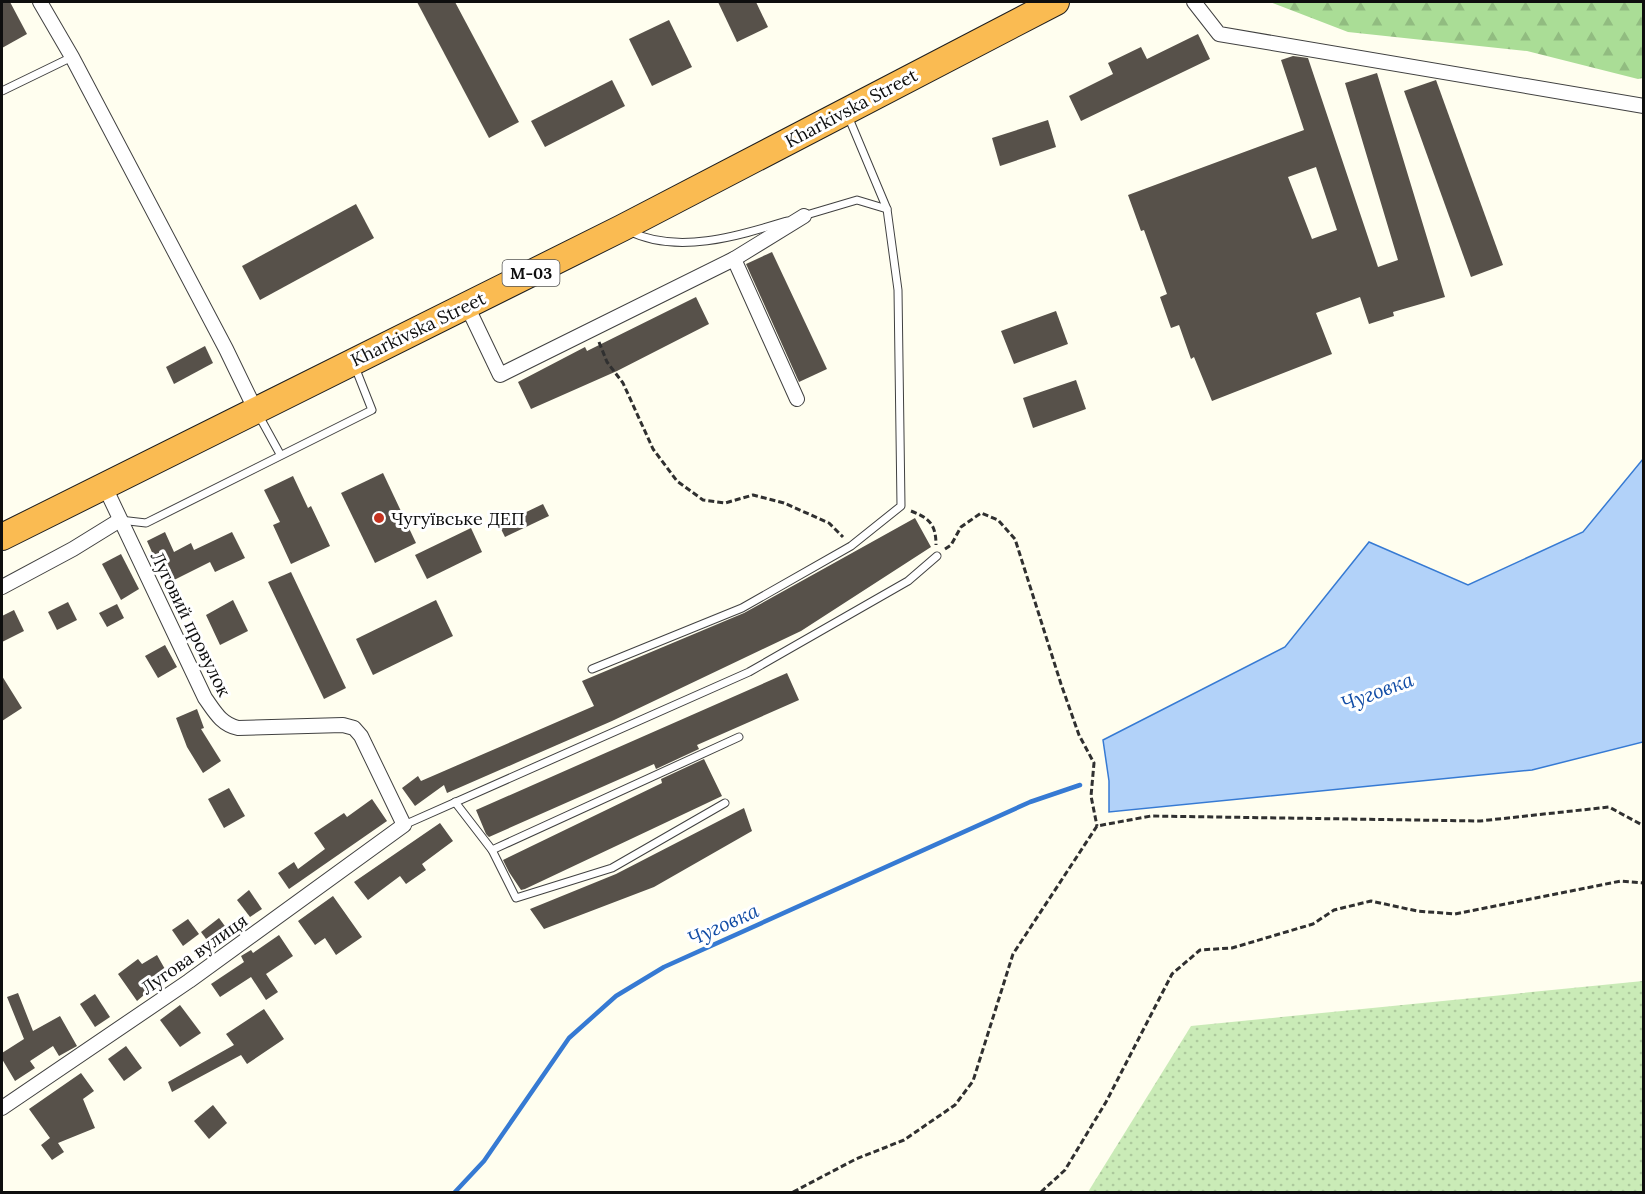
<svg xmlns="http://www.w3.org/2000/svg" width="1645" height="1194" viewBox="0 0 1645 1194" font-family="Lora,serif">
	<defs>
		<pattern id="grass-dots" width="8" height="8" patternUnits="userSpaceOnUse" patternTransform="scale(1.5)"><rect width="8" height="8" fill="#caebb7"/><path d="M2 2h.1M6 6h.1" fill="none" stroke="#acc89c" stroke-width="1.8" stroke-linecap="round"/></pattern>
		<pattern id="forest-firs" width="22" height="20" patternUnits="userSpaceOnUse" patternTransform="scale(1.5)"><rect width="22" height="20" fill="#aadd96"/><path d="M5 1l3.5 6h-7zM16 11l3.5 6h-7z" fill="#91bc80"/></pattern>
	</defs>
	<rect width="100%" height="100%" fill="#fffeef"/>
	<!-- grass -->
	<path fill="url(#grass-dots)" d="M1643 981V1192H1088L1191 1026Z"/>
	<!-- forest -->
	<path fill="url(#forest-firs)" d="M1270 2H1643V78L1638 79 1527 51 1348 32Z"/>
	<!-- water -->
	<path fill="#b2d2f9" stroke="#367ad3" stroke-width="1.5" d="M1643 459V742L1532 770 1109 812V781L1103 740 1285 647 1369 542 1468 585 1583 532Z"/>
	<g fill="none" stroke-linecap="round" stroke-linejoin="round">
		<!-- stream -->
		<path stroke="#367ad3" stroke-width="4.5" d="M455 1192 484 1161 569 1038 616 996 664 967 1030 802 1080 785"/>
	</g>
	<!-- building -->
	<g fill="#57514a" fill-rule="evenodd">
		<path d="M2 2H10L27 34 2 48Z"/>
		<path d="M417 2H455L519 122 489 138Z"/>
		<path d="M718 2H756L768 27 737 42Z"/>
		<path d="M669 20 692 67 652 86 629 39Z"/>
		<path d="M1198 34 1210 59 1081 121 1069 96 1113 74 1108 63 1141 47 1147 59Z"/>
		<path d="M1293 56 1308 58 1378 267 1398 260 1345 83 1377 73 1445 297 1393 312 1394 316 1369 324 1360 297 1316 313 1332 354 1212 401 1194 357 1191 359 1179 325 1171 328 1160 297 1167 294 1144 230 1141 231 1128 195 1304 130 1281 60ZM1316 167 1337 230 1312 239 1288 177Z"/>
		<path d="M612 80 625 106 545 147 531 121Z"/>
		<path d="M1436 80 1503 265 1471 277 1404 91Z"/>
		<path d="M1048 120 1056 147 1000 166 992 138Z"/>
		<path d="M356 204 374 238 260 300 242 266Z"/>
		<path d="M772 252 827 369 799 382 746 264Z"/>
		<path d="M696 297 709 324 617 371 531 409 518 382 585 347 587 351Z"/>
		<path d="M1056 311 1068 344 1014 364 1001 331Z"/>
		<path d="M205 346 213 363 174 384 166 367Z"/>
		<path d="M1076 380 1086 409 1033 428 1023 398Z"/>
		<path d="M383 473 416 543 375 563 341 493Z"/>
		<path d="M293 476 308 508 311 506 330 546 291 564 273 525 280 522 264 490Z"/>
		<path d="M543 504 549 516 505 537 499 525Z"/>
		<path d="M915 518 931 547 801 631 612 721 447 793 444 785 415 806 402 788 418 776 421 781 594 706 582 681 744 613Z"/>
		<path d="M471 528 482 552 427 579 415 555Z"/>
		<path d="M165 532 174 552 191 543 194 550 232 532 245 558 215 572 210 562 174 580 167 564 159 568 147 541Z"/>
		<path d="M121 554 139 589 121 600 102 564Z"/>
		<path d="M291 572 346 688 324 699 268 582Z"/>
		<path d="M233 600 248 631 220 645 206 615Z"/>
		<path d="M436 600 453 636 373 675 356 639Z"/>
		<path d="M68 602 77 620 57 630 48 612Z"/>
		<path d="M117 604 124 618 107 627 99 613Z"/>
		<path d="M14 610 24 631 2 642V616Z"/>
		<path d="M165 645 177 667 158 678 145 656Z"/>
		<path d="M787 673 799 700 697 745 699 749 656 769 654 764 489 837 486 834 476 810Z"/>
		<path d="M2 676 22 708 2 721Z"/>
		<path d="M197 709 204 728 201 729 221 761 203 773 187 747 176 718Z"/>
		<path d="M704 759 722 796 525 889 521 890 509 872 503 860 662 783 661 779Z"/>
		<path d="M229 788 245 816 224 828 208 799Z"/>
		<path d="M372 799 387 821 289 889 278 873 294 862 298 869 325 849 314 833 344 813 347 817Z"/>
		<path d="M744 808 752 831 654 887 544 929 530 909 616 874Z"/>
		<path d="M440 823 453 841 422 864 426 870 406 884 400 876 368 900 354 882Z"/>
		<path d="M249 890 262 909 250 917 237 900Z"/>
		<path d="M333 896 362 937 336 955 325 938 315 945 298 921Z"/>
		<path d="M219 918 230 933 212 947 201 932Z"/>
		<path d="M188 919 199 934 183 946 172 930Z"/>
		<path d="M279 935 293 956 266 974 278 992 266 1000 251 977 220 997 211 984 244 962 241 956 251 950 253 953Z"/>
		<path d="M157 955 170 978 151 989 137 1001 118 974 138 959 142 964Z"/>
		<path d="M18 993 33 1031 60 1016 77 1046 59 1056 53 1046 30 1061 35 1068 15 1081 2 1059V1053L24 1039 7 997Z"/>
		<path d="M95 994 110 1017 95 1027 80 1004Z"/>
		<path d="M180 1005 201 1033 180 1047 160 1020Z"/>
		<path d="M264 1009 284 1039 247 1064 241 1055 172 1092 168 1082 234 1045 226 1034Z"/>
		<path d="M126 1046 142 1068 124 1081 108 1059Z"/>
		<path d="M81 1073 94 1091 83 1099 95 1128 58 1143 64 1152 52 1160 41 1145 50 1138 29 1109Z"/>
		<path d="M213 1105 227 1123 209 1139 194 1121Z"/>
	</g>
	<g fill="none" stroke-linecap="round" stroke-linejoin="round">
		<!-- lane casing -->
		<g stroke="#414141" stroke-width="9">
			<g id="lane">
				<path d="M2 91 72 57"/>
				<path d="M803 216 857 200 887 209"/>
				<path d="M629 231C677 255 738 236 787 221"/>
				<path d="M258 414 280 454"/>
				<path d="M120 520 146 523 372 410 355 367"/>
				<path d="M592 669 742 608 851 546 901 506 898 290 887 209 848 116"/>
				<path d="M455 802 492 850 739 737"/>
				<path d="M404 825 749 672 908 581 937 556"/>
				<path d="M492 850 516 898 612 868 725 803"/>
			</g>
		</g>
		<!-- street casing -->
		<g stroke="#414141" stroke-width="16">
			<g id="street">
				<path d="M40 2 72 57 226 349 255 409"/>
				<path d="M1194 2 1219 34 1644 106"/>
				<path d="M734 259 797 399"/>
				<path d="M467 306 500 375 734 259 804 216"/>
				<path d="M2 587 73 549 120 520"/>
				<path d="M2 1108 189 981 404 825 361 736 354 728 343 725 238 728C221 724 215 712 205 698L104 485"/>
			</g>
		</g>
		<!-- highway casing -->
		<g stroke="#1f1f1f" stroke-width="28">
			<path id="highway" d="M2 537 622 228 1056 2"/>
		</g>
		<!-- path -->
		<g stroke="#303030" stroke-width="3" stroke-dasharray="6 3" stroke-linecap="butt">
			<path d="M599 342 607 362 623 383 653 449 677 481 703 500 725 503 753 495 784 503 829 523 843 537"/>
			<path d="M911 511C929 518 936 524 936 545"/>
			<path d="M945 549 951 545 961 527 981 513 998 520 1015 539 1061 684 1079 735 1094 763 1091 796 1097 826"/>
			<path d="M793 1192 856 1159 904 1140 955 1105 973 1081 1013 954 1097 826 1151 816 1480 821 1609 807 1644 826"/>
			<path d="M1041 1192 1065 1170 1106 1102 1172 974 1200 950 1232 948 1313 924 1334 910 1371 901 1417 911 1455 914 1621 881 1644 883"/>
		</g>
		<!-- lane -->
		<use href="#lane" stroke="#fff" stroke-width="7"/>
		<!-- street -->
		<use href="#street" stroke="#fff" stroke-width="14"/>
		<!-- highway -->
		<use href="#highway" stroke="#fabb52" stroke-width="26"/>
	</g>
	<!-- markers -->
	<circle fill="#c43320" stroke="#fff" stroke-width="2" cx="379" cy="518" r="6"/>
	<g text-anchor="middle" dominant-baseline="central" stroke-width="6" stroke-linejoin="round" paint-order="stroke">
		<!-- shield labels -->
		<rect fill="#fff" stroke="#565656" stroke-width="1.5" x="502.5" y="260" width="57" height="26" rx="4.5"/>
		<g font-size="16" font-weight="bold" fill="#0e0e0e">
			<text x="531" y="273">М-03</text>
		</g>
		<!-- street labels -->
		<g font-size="18" fill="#0e0e0e" stroke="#fff">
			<text transform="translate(851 108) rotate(-28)">Kharkivska Street</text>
			<text transform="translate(418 329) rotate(-26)">Kharkivska Street</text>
			<text transform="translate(191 624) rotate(64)">Луговий провулок</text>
			<text transform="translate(194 954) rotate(-35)">Лугова вулиця</text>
		</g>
		<!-- poi labels -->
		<g font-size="18" fill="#0e0e0e" stroke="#fff" text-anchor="start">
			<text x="391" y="518">Чугуївське ДЕП</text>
		</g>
		<!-- water labels -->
		<g font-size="20" font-style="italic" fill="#124da6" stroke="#fff">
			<text transform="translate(1377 691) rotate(-20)">Чуговка</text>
			<text transform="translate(723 924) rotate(-24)">Чуговка</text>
		</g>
	</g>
	<!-- border -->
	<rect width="1645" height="1194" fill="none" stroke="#0e0e0e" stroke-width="6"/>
</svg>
